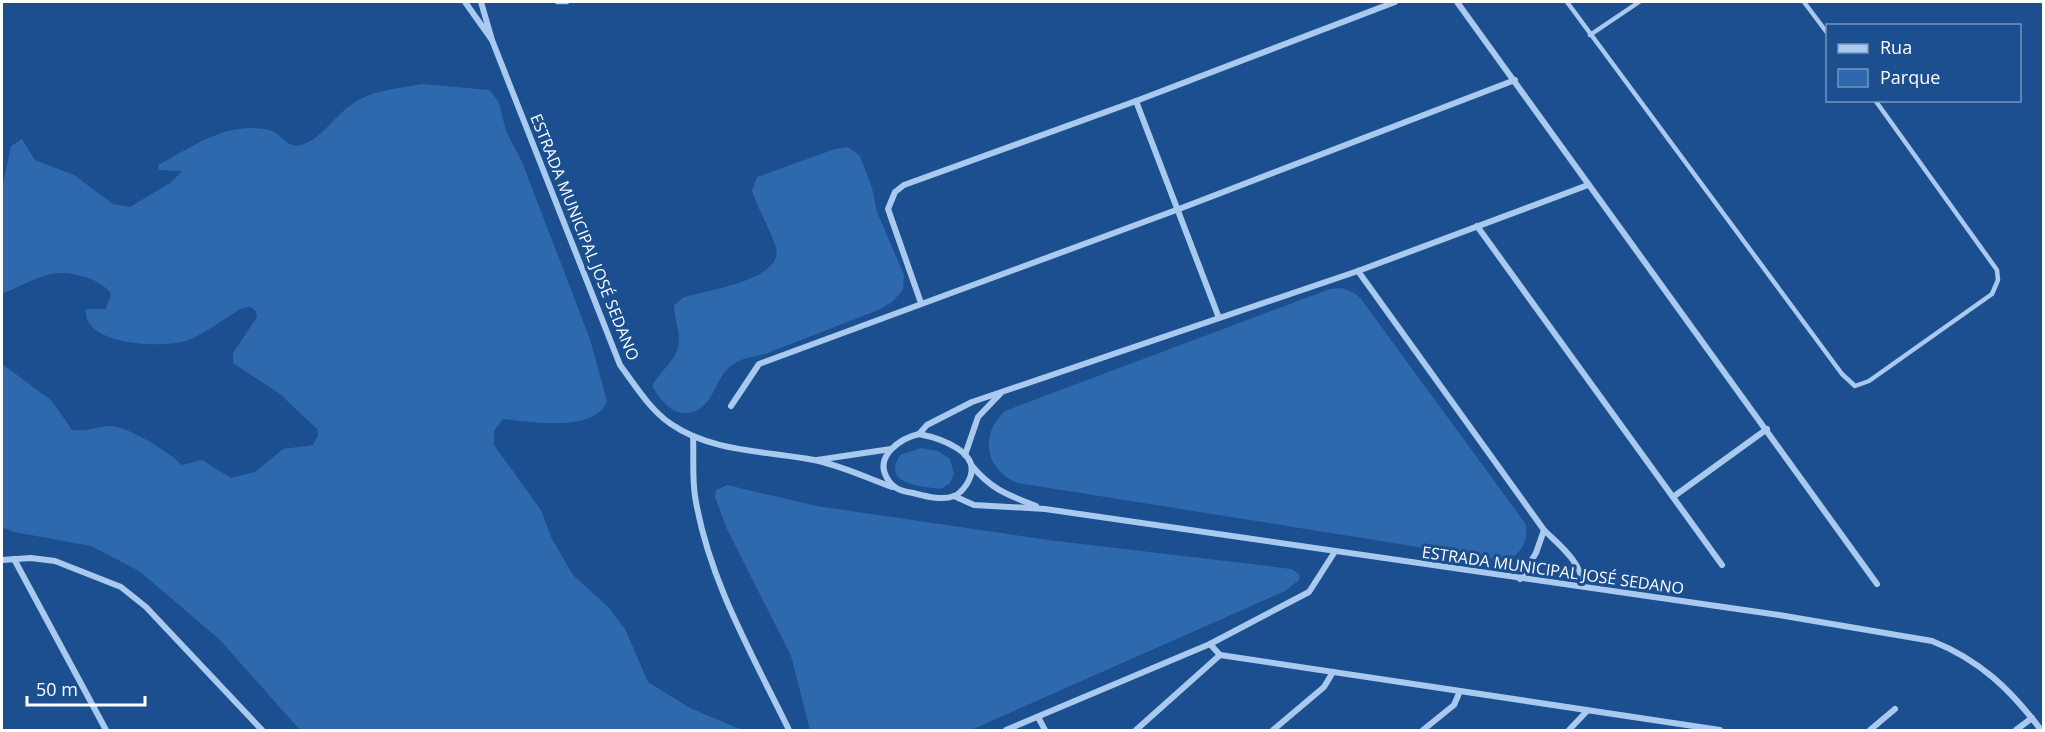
<svg xmlns="http://www.w3.org/2000/svg" width="2045" height="732" viewBox="0 0 2045 732" font-family="'Open Sans',sans-serif">
	<rect width="100%" height="100%" fill="#1b4f8f"/>
	<!-- green -->
	<g fill="#2e69ad">
		<path d="M421 84 490 90 499 103 506 131 522 162 590 339 607 401C596 433 528 422 503 419L494 431V445L541 510 552 539 573 575 608 607 625 629 648 682 690 708 742 730H300L219 639 139 571 91 546 14 532 2 527V364L52 401 72 430C86 432 96 427 110 426 128 426 169 452 182 465L202 460 231 478 255 472 283 449 313 445 318 435 317 429 280 394 233 363V353L257 317 256 311 250 307 242 308C225 318 209 331 191 339 167 350 81 346 86 309H106L111 294C101 278 69 270 50 274 34 278 17 288 2 294V189L11 146 22 139 35 160 74 175 113 204 130 207 170 183 182 171 159 170 158 165C195 146 226 121 269 130 281 133 287 149 301 145 322 139 333 117 351 105 371 90 397 89 421 84Z"/>
		<path d="M848 147 860 156 872 188 877 212 904 275 903 290 893 301 881 309C844 323 807 338 770 352 758 357 745 357 735 363 713 375 716 411 686 413 670 414 659 397 652 386 660 371 677 360 679 342 680 331 674 317 674 305L684 297C706 291 785 279 776 248 770 228 758 210 752 191L757 177 835 149Z"/>
		<path d="M1342 288 1356 294 1361 299 1525 523C1529 541 1522 553 1506 561L1018 483C985 471 979 434 1005 411L1330 289Z"/>
		<path d="M921 448 938 451 950 459 954 474 950 483 941 489C923 486 881 486 900 455Z"/>
		<path d="M727 485 817 506 1048 540 1292 569 1300 575 1299 580 1285 591 971 730H810L791 656 727 529 715 497 716 490Z"/>
	</g>
	<g fill="none" stroke-linecap="round" stroke-linejoin="round">
		<!-- lane -->
		<g stroke="#a9c9ee" stroke-width="4.5">
			<path d="M557 2H567"/>
			<path d="M1567 2 1842 374 1855 386 1869 381 1992 294 1998 280 1997 270 1875 100"/>
			<path d="M1804 2 1828 34"/>
			<path d="M1590 35 1639 2"/>
		</g>
		<!-- street -->
		<g stroke="#a9c9ee" stroke-width="6">
			<path d="M465 2 492 40 481 2"/>
			<path d="M1457 2 1877 584"/>
			<path d="M492 40 620 365C635 385 650 410 671 424 711 452 767 451 814 460 840 465 867 478 892 487"/>
			<path d="M1136 101 1219 318"/>
			<path d="M1477 226 1722 565"/>
			<path d="M1358 271 1544 530C1558 544 1584 564 1582 586"/>
			<path d="M921 303 888 209 895 192 904 185 1136 101 1395 2"/>
			<path d="M731 406 759 364 1179 209 1515 80"/>
			<path d="M919 434 927 425 972 402 1358 271 1588 185"/>
			<path d="M919 434C939 438 983 452 969 480 967 485 960 494 954 496 942 501 925 496 913 493 901 491 893 489 887 478 874 456 901 438 919 434Z"/>
			<path d="M693 436C694 456 692 477 695 496 708 579 753 656 789 730"/>
			<path d="M965 455 978 417 1000 394"/>
			<path d="M817 460 891 449"/>
			<path d="M972 466C992 490 1008 495 1036 506"/>
			<path d="M954 496 974 505 1045 509 1779 615 1932 641C1980 660 2011 690 2041 730"/>
			<path d="M1673 497 1767 429"/>
			<path d="M14 559 106 730"/>
			<path d="M2 560 31 558 55 561 121 587 146 607 262 730"/>
			<path d="M1520 579 1536 553 1544 530"/>
			<path d="M1210 644 1220 655 1720 730"/>
			<path d="M1038 717 1045 730"/>
			<path d="M1006 730 1210 644 1309 592 1334 553"/>
			<path d="M1136 730 1220 655"/>
			<path d="M1273 730 1324 687 1333 672"/>
			<path d="M1423 730 1454 705 1460 691"/>
			<path d="M1569 730 1587 711"/>
			<path d="M1870 730 1895 709"/>
			<path d="M2016 730 2032 718"/>
		</g>
	</g>
	<g text-anchor="middle" dominant-baseline="central" stroke-width="6" stroke-linejoin="round" paint-order="stroke">
		<!-- street labels -->
		<g font-size="16" fill="#fff" stroke="#1b4f8f">
			<text transform="translate(585 237) rotate(68)">ESTRADA MUNICIPAL JOSÉ SEDANO</text>
			<text transform="translate(1553 570) rotate(8)">ESTRADA MUNICIPAL JOSÉ SEDANO</text>
		</g>
	</g>
	<!-- border -->
	<rect width="2045" height="732" fill="none" stroke="#ffffff" stroke-width="6"/>
	<!-- legend -->
	<rect x="1826" y="24" width="195" height="78" fill="#1b4f8f" stroke="#7695bc" stroke-width="1.5"/>
	<rect x="1838" y="44" width="30" height="9" fill="#a9c9ee" stroke="#7695bc" stroke-width="1.5"/>
	<text x="1880" y="54" font-size="18" fill="#ffffff">Rua</text>
	<rect x="1838" y="69" width="30" height="18" fill="#2e69ad" stroke="#7695bc" stroke-width="1.5"/>
	<text x="1880" y="84" font-size="18" fill="#ffffff">Parque</text>
	<!-- scale -->
	<path d="M27 696v9h118v-9" fill="none" stroke="#ffffff" stroke-width="3"/>
	<text x="36" y="696" font-size="18" fill="#ffffff" stroke="#1b4f8f" stroke-width="4.5" paint-order="stroke">50 m</text>
</svg>
